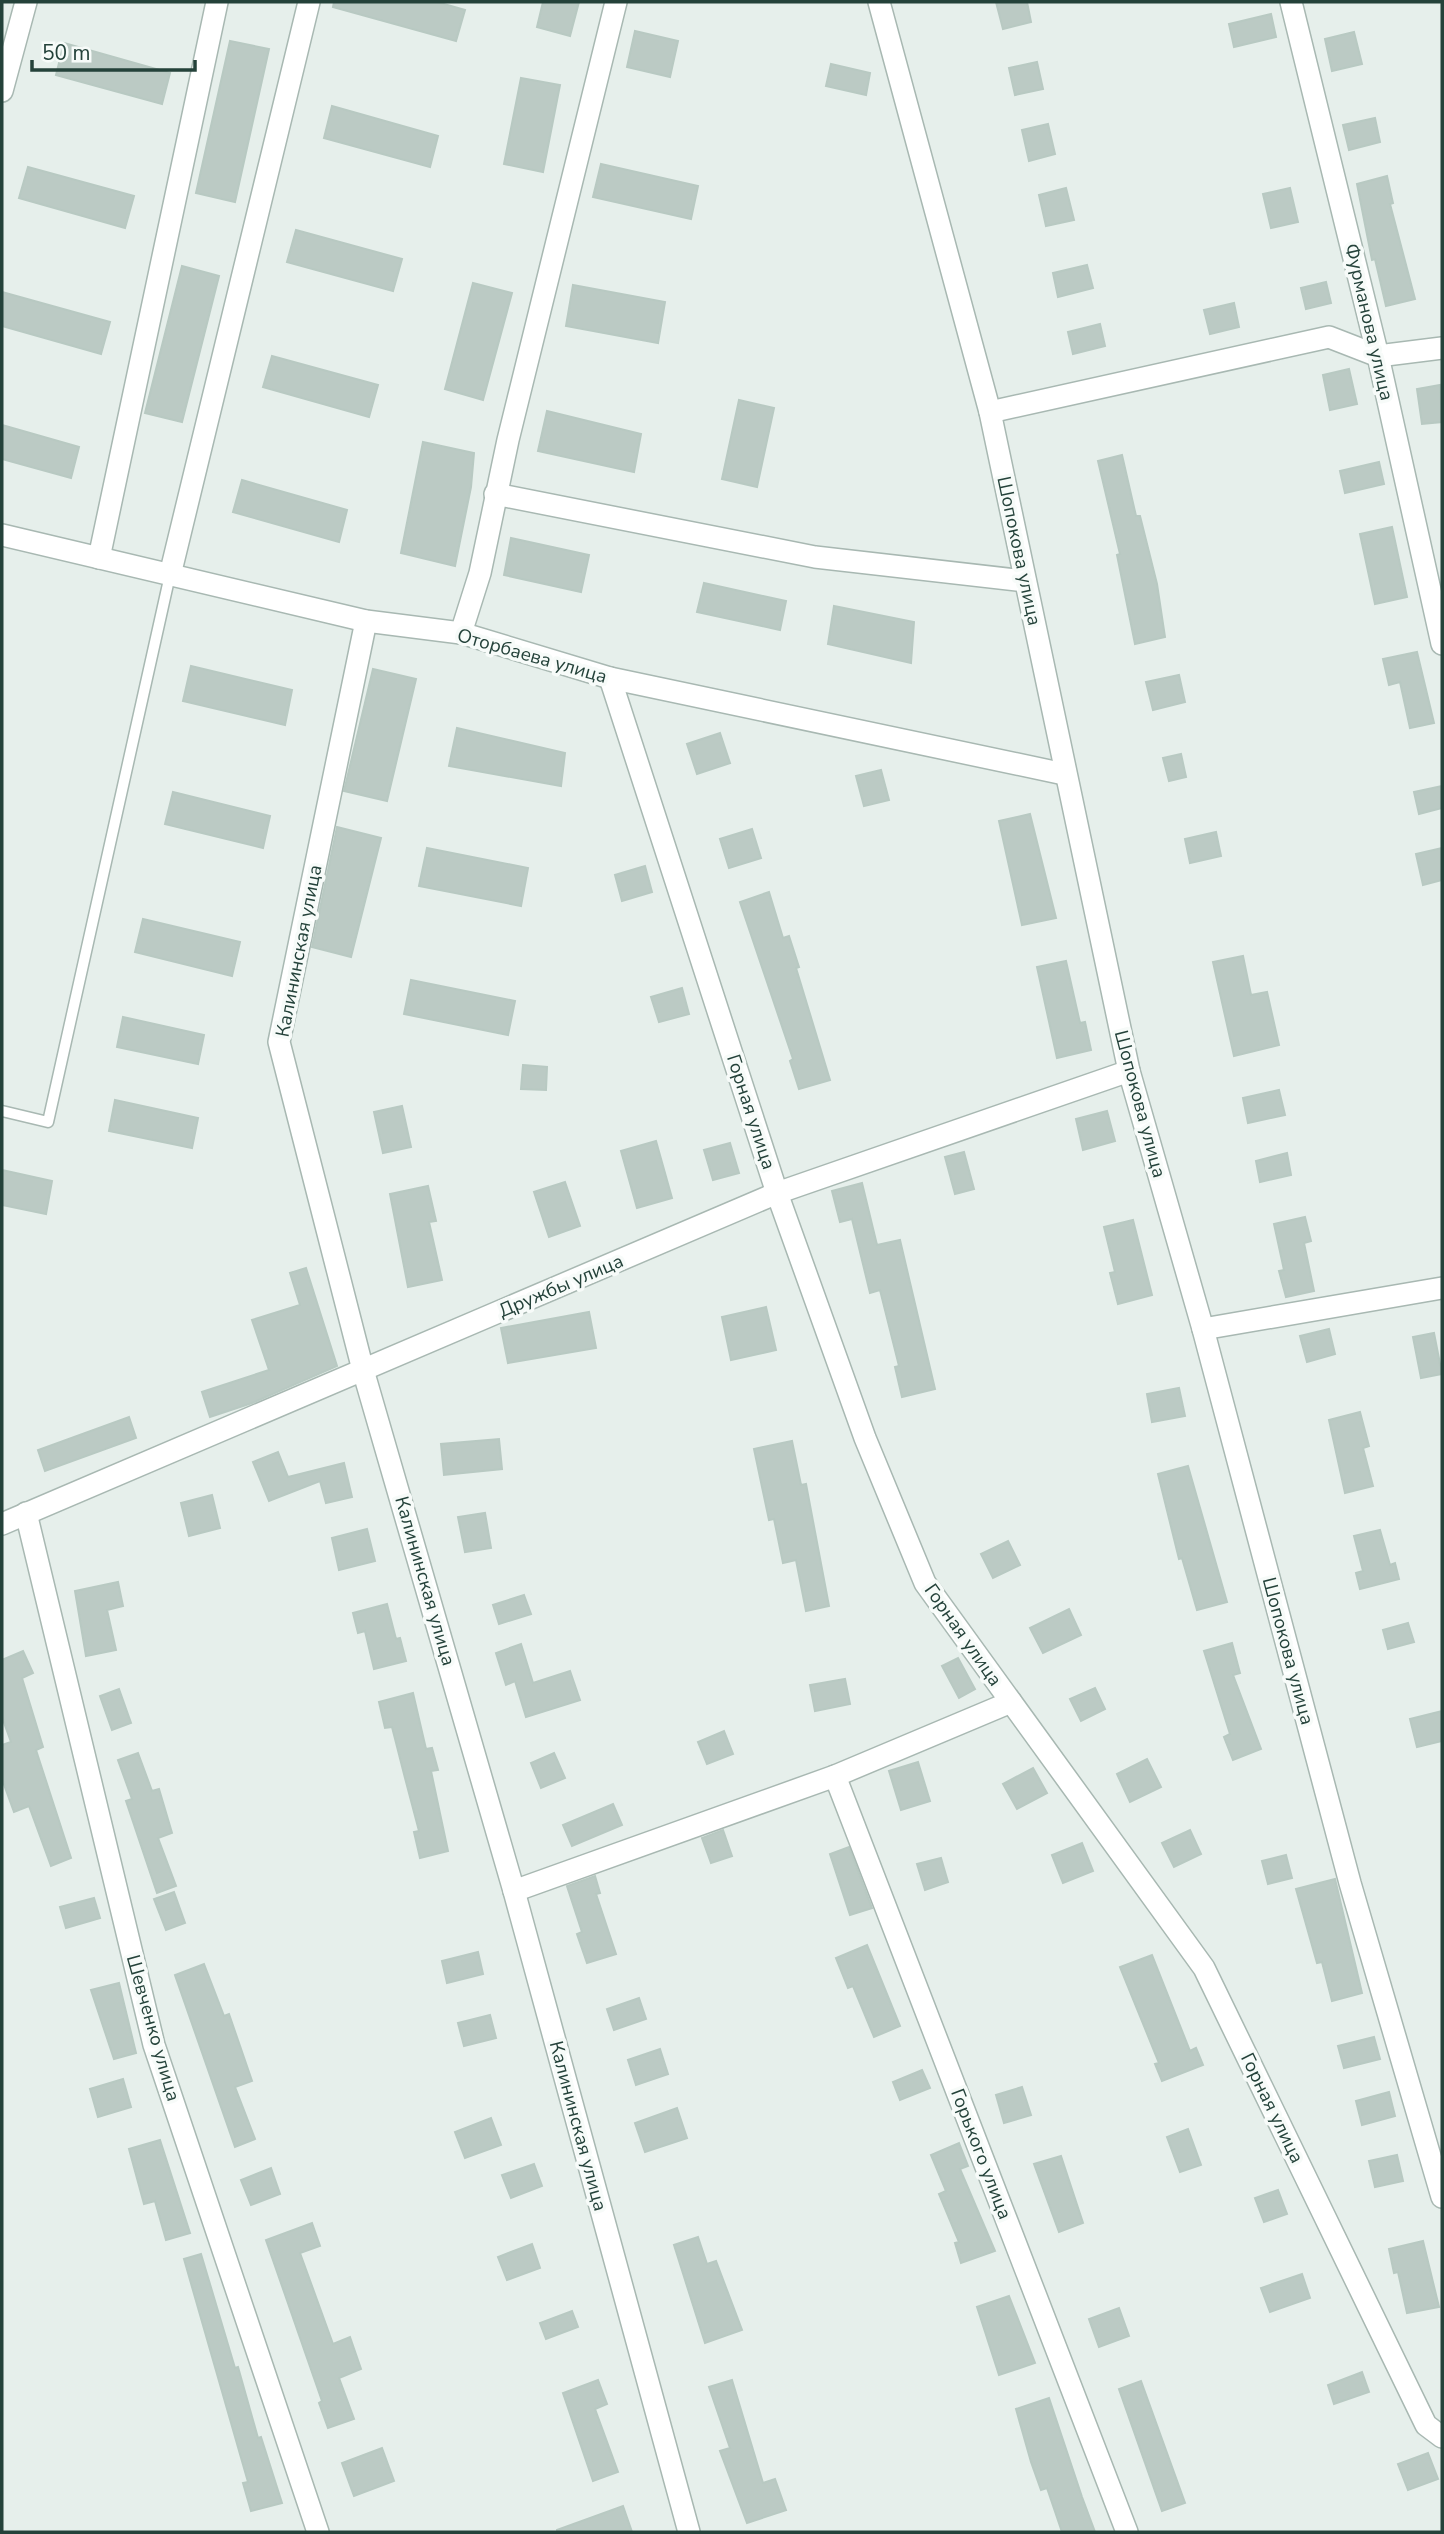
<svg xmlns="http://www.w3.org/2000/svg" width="1444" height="2534" viewBox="0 0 1444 2534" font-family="'Nunito Sans',sans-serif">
	<rect width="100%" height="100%" fill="#e6efeb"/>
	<!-- building -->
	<g fill="#bbcac4" stroke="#b8c9c2" stroke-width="2">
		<path d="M334 2H437L465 10 456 41 333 7Z"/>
		<path d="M543 2H579L570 36 537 27Z"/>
		<path d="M996 2H1027L1031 22 1003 29Z"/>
		<path d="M1271 14 1276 37 1234 47 1229 24Z"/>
		<path d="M635 31 678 41 670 77 627 67Z"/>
		<path d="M1354 32 1362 64 1332 71 1325 39Z"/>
		<path d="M230 41 269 49 235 202 196 193Z"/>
		<path d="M64 43 170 73 162 104 56 75Z"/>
		<path d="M1037 62 1043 89 1015 95 1009 68Z"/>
		<path d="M831 64 870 73 866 95 826 86Z"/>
		<path d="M521 78 560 85 543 172 504 164Z"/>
		<path d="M332 106 438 136 430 167 324 138Z"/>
		<path d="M1375 118 1380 142 1349 150 1343 125Z"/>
		<path d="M1048 124 1055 154 1029 161 1022 130Z"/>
		<path d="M601 164 698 186 691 219 593 197Z"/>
		<path d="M28 167 134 196 125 228 19 198Z"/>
		<path d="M1387 176 1393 203 1390 204 1415 299 1386 306 1375 259 1372 260 1357 184Z"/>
		<path d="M1066 188 1074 220 1046 226 1039 195Z"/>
		<path d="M1290 188 1298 222 1271 228 1263 194Z"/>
		<path d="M296 230 402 259 393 291 287 262Z"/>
		<path d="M1087 265 1093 288 1058 297 1053 273Z"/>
		<path d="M182 266 219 276 182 422 145 413Z"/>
		<path d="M1326 282 1331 303 1306 309 1301 288Z"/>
		<path d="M473 283 512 293 483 400 445 389Z"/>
		<path d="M573 285 665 302 658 343 566 326Z"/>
		<path d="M2 292 110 322 101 354 2 326Z"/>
		<path d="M1234 303 1239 327 1210 334 1204 310Z"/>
		<path d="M1100 324 1105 346 1073 354 1068 332Z"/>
		<path d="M272 356 378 385 369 417 263 387Z"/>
		<path d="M1349 369 1357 404 1330 410 1323 375Z"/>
		<path d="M1440 385 1442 422 1422 424 1417 389Z"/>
		<path d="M739 400 774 408 757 487 722 479Z"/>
		<path d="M547 411 641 434 634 472 538 451Z"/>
		<path d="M2 425 79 447 71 478 2 459Z"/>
		<path d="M423 442 474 453 471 487 455 566 401 553Z"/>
		<path d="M1122 455 1136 516H1140L1157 584 1165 637 1135 644 1117 555 1120 554 1098 461Z"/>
		<path d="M1379 462 1384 484 1345 493 1340 471Z"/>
		<path d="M242 480 347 510 339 542 233 512Z"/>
		<path d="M1392 527 1407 597 1375 604 1360 534Z"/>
		<path d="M511 538 589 555 581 592 504 575Z"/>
		<path d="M704 583 786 601 780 630 697 612Z"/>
		<path d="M834 606 914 622 911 663 828 644Z"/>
		<path d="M1417 652 1434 723 1410 728 1400 682 1389 685 1383 659Z"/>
		<path d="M191 666 292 690 285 725 183 701Z"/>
		<path d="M373 669 416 679 387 801 344 791Z"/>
		<path d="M1179 675 1185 702 1153 710 1146 682Z"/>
		<path d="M457 728 565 753 561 786 449 766Z"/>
		<path d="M720 733 730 763 697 774 687 744Z"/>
		<path d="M1181 754 1186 777 1169 781 1163 758Z"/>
		<path d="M881 770 889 800 864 806 856 776Z"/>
		<path d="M1442 786V808L1419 814 1414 792Z"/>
		<path d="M173 792 270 816 263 848 165 824Z"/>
		<path d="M1030 814 1056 918 1022 925 999 821Z"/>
		<path d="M337 827 381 838 351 957 312 947Z"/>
		<path d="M752 829 761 858 729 868 720 839Z"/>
		<path d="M1216 832 1221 856 1190 863 1185 839Z"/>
		<path d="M427 848 528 868 521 906 419 886Z"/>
		<path d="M1442 848V880L1423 885 1416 854Z"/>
		<path d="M645 866 652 892 622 901 615 875Z"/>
		<path d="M769 892 783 938 789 936 799 967 796 968 830 1080 799 1089 790 1061 793 1059 740 902Z"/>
		<path d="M143 919 240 942 232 976 135 952Z"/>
		<path d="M1243 956 1251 995 1267 992 1279 1045 1234 1056 1213 962Z"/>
		<path d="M1066 961 1080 1023 1085 1022 1091 1050 1057 1058 1037 967Z"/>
		<path d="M411 980 515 1001 508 1035 404 1014Z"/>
		<path d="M682 988 689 1014 659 1022 651 997Z"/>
		<path d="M123 1017 204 1035 198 1064 117 1047Z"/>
		<path d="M523 1065 547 1067 546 1090 521 1089Z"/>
		<path d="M1279 1090 1285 1115 1248 1123 1243 1098Z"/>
		<path d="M115 1100 198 1118 192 1148 109 1131Z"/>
		<path d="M402 1106 411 1147 383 1153 374 1112Z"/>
		<path d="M1107 1111 1115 1141 1083 1150 1076 1119Z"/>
		<path d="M656 1141 672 1198 637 1208 621 1151Z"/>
		<path d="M730 1143 739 1173 713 1180 704 1150Z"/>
		<path d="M964 1152 974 1189 955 1194 945 1157Z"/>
		<path d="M1287 1153 1291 1175 1260 1182 1256 1161Z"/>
		<path d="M2 1170 52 1181 46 1214 2 1205Z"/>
		<path d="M565 1182 580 1226 549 1237 534 1192Z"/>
		<path d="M862 1183 877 1245 900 1240 935 1389 902 1397 895 1367 899 1366 880 1290 870 1293 852 1219 840 1222 832 1191Z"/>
		<path d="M428 1186 436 1221 429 1222 442 1280 408 1287 390 1194Z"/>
		<path d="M1305 1217 1311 1241 1304 1243 1314 1291 1286 1297 1279 1271 1284 1270 1274 1224Z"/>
		<path d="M1133 1220 1152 1295 1118 1304 1110 1273 1115 1272 1104 1227Z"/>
		<path d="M306 1268 337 1366 252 1403 210 1417 202 1392 269 1370 252 1320 300 1305 290 1273Z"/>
		<path d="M766 1307 776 1350 731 1360 722 1317Z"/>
		<path d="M589 1312 596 1348 508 1363 501 1328Z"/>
		<path d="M1329 1329 1335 1354 1307 1362 1300 1336Z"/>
		<path d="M1434 1333 1442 1374 1421 1378 1413 1337Z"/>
		<path d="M1179 1388 1185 1416 1152 1422 1147 1394Z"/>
		<path d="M1360 1412 1369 1446 1363 1448 1373 1486 1345 1493 1329 1420Z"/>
		<path d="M129 1417 136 1438 45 1471 38 1450Z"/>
		<path d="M499 1439 502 1469 444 1475 441 1444Z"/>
		<path d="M792 1441 801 1485 806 1484 829 1606 806 1611 796 1560 783 1563 774 1519 769 1520 754 1449Z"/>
		<path d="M278 1452 288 1477 344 1463 352 1497 326 1503 320 1481 269 1501 253 1462Z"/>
		<path d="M1188 1466 1227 1602 1197 1610 1182 1558 1179 1559 1158 1474Z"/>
		<path d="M212 1495 220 1528 189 1536 181 1503Z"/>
		<path d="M485 1513 491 1548 465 1552 458 1517Z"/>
		<path d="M367 1529 375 1561 339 1570 332 1538Z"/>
		<path d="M1380 1530 1390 1565 1395 1563 1399 1579 1360 1589 1356 1573 1363 1571 1354 1536Z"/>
		<path d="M1008 1541 1020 1565 993 1578 981 1554Z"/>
		<path d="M118 1582 123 1606 107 1610 116 1650 86 1656 75 1591Z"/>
		<path d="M524 1595 531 1614 499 1624 493 1605Z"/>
		<path d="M387 1604 396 1639 400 1638 406 1661 374 1669 365 1631 358 1633 353 1613Z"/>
		<path d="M1069 1609 1081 1635 1043 1653 1030 1628Z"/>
		<path d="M1408 1623 1414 1642 1388 1649 1383 1630Z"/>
		<path d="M1232 1643 1240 1673 1233 1675 1261 1749 1233 1760 1224 1737 1230 1734 1204 1651Z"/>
		<path d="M521 1644 533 1683 570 1671 580 1700 526 1717 515 1681 506 1685 496 1653Z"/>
		<path d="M23 1651 33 1673 22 1678 43 1747 36 1750 71 1858 51 1866 29 1806 14 1812 2 1779V1745L11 1742 2 1717V1660Z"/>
		<path d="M958 1658 975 1689 959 1698 942 1666Z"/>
		<path d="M845 1679 850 1704 815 1711 810 1685Z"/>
		<path d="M1095 1688 1105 1709 1081 1721 1070 1699Z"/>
		<path d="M119 1689 131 1723 112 1730 100 1696Z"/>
		<path d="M413 1693 426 1749 432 1748 438 1770 431 1771 448 1851 420 1858 414 1832 419 1831 405 1778 392 1727 385 1728 379 1702Z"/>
		<path d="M1442 1711V1741L1417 1747 1410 1719Z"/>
		<path d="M724 1731 733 1754 707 1764 698 1742Z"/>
		<path d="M138 1753 152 1791 159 1789 172 1833 158 1838 176 1886 157 1893 126 1801 132 1799 118 1760Z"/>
		<path d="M554 1753 565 1778 541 1788 531 1763Z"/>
		<path d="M1147 1759 1161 1787 1130 1802 1117 1774Z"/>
		<path d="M918 1762 930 1801 901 1810 889 1771Z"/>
		<path d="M1033 1768 1047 1793 1017 1809 1003 1784Z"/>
		<path d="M613 1804 622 1825 572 1846 563 1825Z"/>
		<path d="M723 1830 732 1856 711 1863 702 1838Z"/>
		<path d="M1190 1830 1201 1854 1174 1867 1162 1843Z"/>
		<path d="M1082 1843 1093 1871 1063 1883 1052 1855Z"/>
		<path d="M849 1847 872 1908 850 1915 830 1854Z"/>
		<path d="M1286 1855 1292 1878 1268 1884 1262 1861Z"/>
		<path d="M941 1858 948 1882 925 1890 917 1864Z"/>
		<path d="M595 1876 600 1893 596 1894 616 1954 587 1963 577 1934 582 1932 567 1886Z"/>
		<path d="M1335 1879 1362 1993 1332 2001 1322 1962 1317 1963 1296 1889Z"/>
		<path d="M174 1892 185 1923 166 1930 154 1899Z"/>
		<path d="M94 1898 100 1918 66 1928 60 1907Z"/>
		<path d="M867 1945 900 2026 874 2037 853 1986 848 1988 836 1958Z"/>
		<path d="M478 1952 483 1974 447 1983 442 1961Z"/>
		<path d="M1152 1955 1190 2051 1196 2048 1203 2065 1162 2081 1155 2064 1159 2063 1120 1967Z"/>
		<path d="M204 1964 224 2016 229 2014 252 2081 235 2087 255 2139 235 2147 175 1975Z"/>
		<path d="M119 1983 136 2053 114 2059 91 1990Z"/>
		<path d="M639 1998 646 2019 614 2030 607 2009Z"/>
		<path d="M490 2015 496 2038 464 2046 458 2023Z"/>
		<path d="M1374 2037 1380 2059 1344 2068 1338 2046Z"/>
		<path d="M660 2049 668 2074 636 2085 628 2060Z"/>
		<path d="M922 2070 930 2088 900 2100 893 2082Z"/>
		<path d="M123 2079 131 2107 98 2117 90 2089Z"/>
		<path d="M1022 2087 1031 2115 1004 2123 996 2095Z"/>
		<path d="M1389 2092 1395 2116 1362 2125 1356 2101Z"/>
		<path d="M677 2108 687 2138 645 2152 635 2123Z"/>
		<path d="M491 2118 501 2145 465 2158 455 2132Z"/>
		<path d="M1188 2129 1201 2165 1180 2172 1167 2137Z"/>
		<path d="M160 2140 190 2233 166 2240 155 2201 144 2204 129 2149Z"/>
		<path d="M959 2143 968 2166 960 2169 995 2251 961 2263 955 2243 959 2242 939 2194 946 2191 931 2155Z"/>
		<path d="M1397 2155 1403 2181 1375 2187 1369 2161Z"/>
		<path d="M1061 2156 1083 2223 1059 2232 1034 2164Z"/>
		<path d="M534 2164 542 2186 511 2198 502 2175Z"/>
		<path d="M271 2168 280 2194 251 2205 241 2180Z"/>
		<path d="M1278 2190 1287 2214 1264 2222 1255 2198Z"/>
		<path d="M312 2223 320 2246 300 2253 333 2344 350 2337 361 2369 339 2378 354 2419 328 2428 319 2403 322 2401 266 2240Z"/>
		<path d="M698 2237 707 2264 716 2261 742 2330 705 2343 674 2245Z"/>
		<path d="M1423 2241 1439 2307 1407 2313 1398 2272 1394 2273 1389 2249Z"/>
		<path d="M532 2244 540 2268 507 2280 498 2257Z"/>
		<path d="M201 2254 235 2368 238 2367 258 2438 261 2437 282 2503 251 2511 243 2483 248 2482 184 2259Z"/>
		<path d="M1302 2274 1310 2298 1270 2312 1261 2288Z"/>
		<path d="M1009 2296 1035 2363 999 2375 977 2307Z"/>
		<path d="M1119 2308 1129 2336 1099 2347 1089 2319Z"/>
		<path d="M572 2311 578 2327 546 2339 540 2323Z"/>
		<path d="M1362 2372 1369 2392 1334 2404 1328 2385Z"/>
		<path d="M598 2380 607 2404 595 2409 618 2472 593 2481 563 2393Z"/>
		<path d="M732 2380 763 2483 775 2479 786 2510 747 2523 720 2451 730 2448 709 2387Z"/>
		<path d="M1141 2381 1185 2503 1162 2511 1119 2389Z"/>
		<path d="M1049 2398 1082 2497 1095 2532H1062L1047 2488 1041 2490 1031 2462 1016 2409Z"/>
		<path d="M382 2448 394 2481 354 2496 342 2463Z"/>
		<path d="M1428 2453 1438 2479 1408 2490 1398 2464Z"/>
		<path d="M623 2506 632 2532H557V2530Z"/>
	</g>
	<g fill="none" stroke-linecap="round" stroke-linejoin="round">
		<!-- service casing -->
		<g stroke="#a8b8b2" stroke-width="13">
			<path id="service" d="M2 1111 48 1122 170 575"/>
		</g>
		<!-- minor casing -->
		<g stroke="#a8b8b2" stroke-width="24">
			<g id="minor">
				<path d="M1291 2 1378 356 1442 644"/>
				<path d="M2 91 26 2"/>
				<path d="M990 412 1329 337 1378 356 1442 348"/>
				<path d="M495 494 815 557 1025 581"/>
				<path d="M2 535 366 621 461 633 610 678 1064 774"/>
				<path d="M99 558 217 2"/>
				<path d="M170 575 309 2"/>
				<path d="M366 621 279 1042 363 1370 514 1891 689 2532"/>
				<path d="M461 633 480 573 508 440 616 2"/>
				<path d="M610 678 777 1193 865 1438 925 1583 1204 1968 1426 2425 1442 2437"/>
				<path d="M1203 1329 1442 1288"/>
				<path d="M26 1513 154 2045 318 2532"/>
				<path d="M2 1524 777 1193 1129 1071"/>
				<path d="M835 1776 1127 2532"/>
				<path d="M514 1891 835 1776 1011 1702"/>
			</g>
		</g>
		<!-- tertiary casing -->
		<g stroke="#a8b8b2" stroke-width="24">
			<path id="tertiary" d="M879 2 990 412 1129 1071 1203 1329 1350 1883 1442 2197"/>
		</g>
		<!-- service -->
		<use href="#service" stroke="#fff" stroke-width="10"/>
		<!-- minor -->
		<use href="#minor" stroke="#fff" stroke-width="21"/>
		<!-- tertiary -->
		<use href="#tertiary" stroke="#fff" stroke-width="21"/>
	</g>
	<g text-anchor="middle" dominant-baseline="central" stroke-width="7" stroke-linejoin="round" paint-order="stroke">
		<!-- street labels -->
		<g font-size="19" fill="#24423a" stroke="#f7fbf9">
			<text transform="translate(1369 322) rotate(77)">Фурманова улица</text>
			<text transform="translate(1019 551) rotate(78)">Шопокова улица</text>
			<text transform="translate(532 656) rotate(16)">Оторбаева улица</text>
			<text transform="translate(299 951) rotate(-79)">Калининская улица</text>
			<text transform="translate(1140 1104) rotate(75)">Шопокова улица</text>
			<text transform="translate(751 1112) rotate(72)">Горная улица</text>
			<text transform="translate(561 1286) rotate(-23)">Дружбы улица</text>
			<text transform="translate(425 1581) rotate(74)">Калининская улица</text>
			<text transform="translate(963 1635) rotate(55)">Горная улица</text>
			<text transform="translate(1288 1651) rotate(75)">Шопокова улица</text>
			<text transform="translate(153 2028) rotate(74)">Шевченко улица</text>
			<text transform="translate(1272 2108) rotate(64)">Горная улица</text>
			<text transform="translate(578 2126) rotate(75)">Калининская улица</text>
			<text transform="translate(981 2154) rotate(69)">Горького улица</text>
		</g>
	</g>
	<!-- border -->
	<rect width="1444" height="2534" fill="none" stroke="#24423a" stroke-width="7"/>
	<!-- scale -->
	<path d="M32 60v10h163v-10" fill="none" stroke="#24423a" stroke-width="3.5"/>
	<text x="42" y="60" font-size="21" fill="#24423a" stroke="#f7fbf9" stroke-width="5" paint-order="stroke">50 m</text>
</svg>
